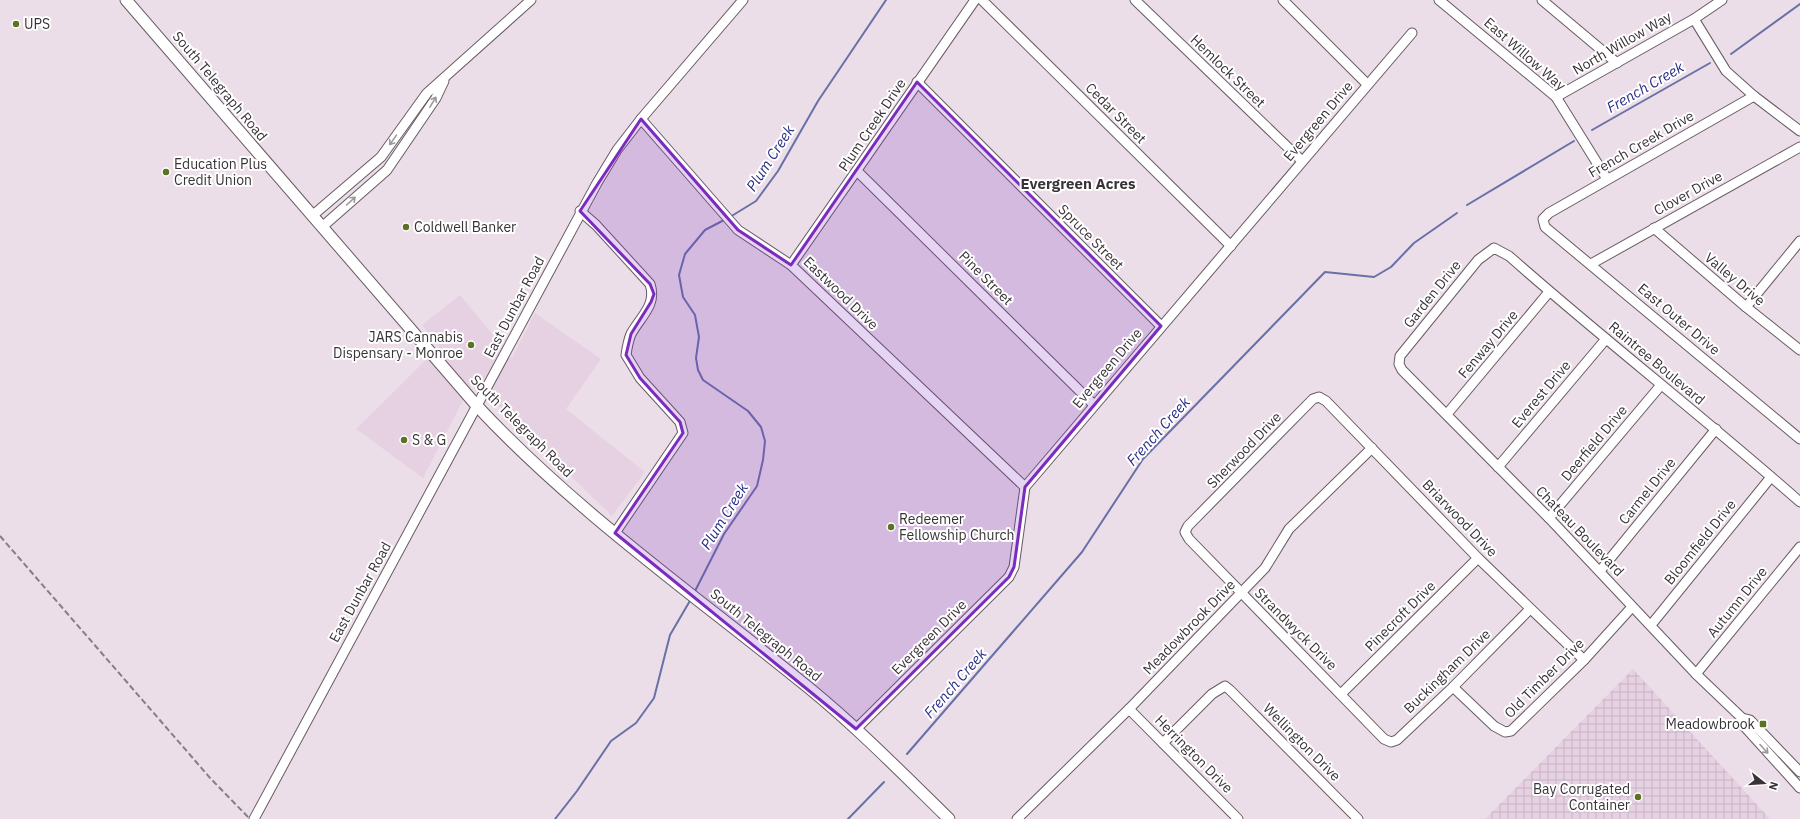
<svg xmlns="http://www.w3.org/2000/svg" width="1800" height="819" viewBox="0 0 1800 819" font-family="'IBM Plex Sans',sans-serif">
	<defs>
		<pattern id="industrial-grid" width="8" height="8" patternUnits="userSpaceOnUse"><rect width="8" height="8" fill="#e6d1e2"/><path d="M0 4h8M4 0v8" fill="none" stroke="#c6b4c3"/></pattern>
	</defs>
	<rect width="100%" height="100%" fill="#ecdee9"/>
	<!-- built -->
	<path fill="#e6d1e2" d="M460 295 512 358 535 313 601 359 566 409 645 472 612 516 473 381 423 478 356 429 439 347 422 325Z"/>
	<!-- industrial -->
	<path fill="url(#industrial-grid)" d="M1633 669 1770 819H1485Z"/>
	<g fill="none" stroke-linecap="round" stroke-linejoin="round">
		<!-- stream -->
		<g stroke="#6771a7" stroke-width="2">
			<path d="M1731 54 1800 4"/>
			<path d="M1592 130 1710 63"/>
			<path d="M1467 205 1574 141"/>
			<path d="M730 217 756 201 778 171 818 101 886 0"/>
			<path d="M694 593 724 534 757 486 763 460 765 441 761 427 748 411 703 380 698 370 696 358 699 337 695 315 683 297 679 275 685 254 705 230 726 219"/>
			<path d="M907 754 1082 552 1143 459 1325 272 1374 277 1391 267 1414 243 1457 213"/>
			<path d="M555 819 577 791 611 741 636 723 654 698 670 635 691 599"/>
			<path d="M848 819 884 782"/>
		</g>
		<!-- minor casing -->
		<g stroke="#675b64" stroke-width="11">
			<g id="minor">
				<path d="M982 0 1231 246"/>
				<path d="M1135 0 1302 161"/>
				<path d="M1283 0 1367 84"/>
				<path d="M1439 0 1556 97 1607 179"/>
				<path d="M1542 0 1617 63"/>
				<path d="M1694 19 1726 71 1754 96 1800 131"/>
				<path d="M917 82 1161 326"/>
				<path d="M1754 96 1549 213 1543 219 1545 227 1800 439"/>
				<path d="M1556 97 1694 19 1722 0"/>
				<path d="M641 119 738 230 791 265 1025 487"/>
				<path d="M857 171 1094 405"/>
				<path d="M580 211 596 225 650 284C657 305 641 316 631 334 628 341 627 348 626 355L640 378 680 422 683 433 615 533"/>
				<path d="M312 216 381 157 427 93 531 0"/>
				<path d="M322 227 387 170 436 98 444 81"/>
				<path d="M1654 228 1746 307 1800 350"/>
				<path d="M1591 264 1800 147"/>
				<path d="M791 265 975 0"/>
				<path d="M1746 307 1800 241"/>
				<path d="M1447 414 1549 292"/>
				<path d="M1498 467 1606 339"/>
				<path d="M1800 502C1705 418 1604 340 1509 256L1494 248 1478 260 1400 356 1399 364 1402 370 1549 518 1696 674 1742 718 1750 720 1800 772"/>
				<path d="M1549 518 1661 385"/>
				<path d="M1600 571 1716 429"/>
				<path d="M1530 609 1453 687 1397 740 1391 742 1384 739 1189 539 1185 532 1188 526 1313 399 1319 397 1326 401 1478 558 1584 660"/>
				<path d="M1651 625 1771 477"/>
				<path d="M1696 674 1800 547"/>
				<path d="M1453 687 1494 726 1505 732 1511 731 1584 660 1632 607"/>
				<path d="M1341 694 1478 558"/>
				<path d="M1129 709 1238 819"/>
				<path d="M1742 718 1744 726 1800 788"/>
				<path d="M856 729 1009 577 1014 567 1025 487 1412 33"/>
				<path d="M1163 743 1212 694 1225 686 1230 690 1358 819"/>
				<path d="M254 819 597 183 617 150 641 119 743 0"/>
				<path d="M1017 819 1129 709 1265 568 1289 529 1372 448"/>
			</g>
		</g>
		<!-- major casing -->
		<g stroke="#675b64" stroke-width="13">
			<path id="major" d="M126 0 477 406C576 512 696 596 809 688 858 728 903 774 949 819"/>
		</g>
		<!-- minor -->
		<use href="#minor" stroke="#fff" stroke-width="9"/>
		<!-- major -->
		<use href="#major" stroke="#fff" stroke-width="11"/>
		<!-- rail -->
		<path stroke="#867d85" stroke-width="2" stroke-dasharray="6 3" stroke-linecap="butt" d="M0 536 211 779 250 819"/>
	</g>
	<!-- one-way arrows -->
	<defs><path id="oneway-shaft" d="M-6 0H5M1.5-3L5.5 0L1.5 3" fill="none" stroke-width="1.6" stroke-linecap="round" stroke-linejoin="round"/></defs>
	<g stroke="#9c999c">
		<use href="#oneway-shaft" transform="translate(433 102) rotate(-58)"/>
		<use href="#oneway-shaft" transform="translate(393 140) rotate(125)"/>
		<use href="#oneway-shaft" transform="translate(351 201) rotate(-42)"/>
		<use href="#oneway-shaft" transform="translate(1764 749) rotate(48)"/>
	</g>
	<!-- marked area -->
	<path fill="#7b2cbf" fill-opacity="0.2" stroke="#7b2cbf" stroke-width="3" stroke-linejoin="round" d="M917 82 1161 326 1025 487 1014 567 1009 577 856 729 615 533 683 433 680 422 640 378 626 355 631 334 651 302 654 294 650 284 580 211 641 119 738 230 791 265Z"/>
	<!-- markers -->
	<g fill="#5d7223" stroke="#fff" stroke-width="1.5">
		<circle cx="16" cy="24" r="4"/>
		<circle cx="166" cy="172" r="4"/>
		<circle cx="406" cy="227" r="4"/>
		<circle cx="471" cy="345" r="4"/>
		<circle cx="404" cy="440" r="4"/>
		<circle cx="891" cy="527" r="4"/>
		<rect x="1759" y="720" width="8" height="8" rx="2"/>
		<circle cx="1638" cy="797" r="4"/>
	</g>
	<g text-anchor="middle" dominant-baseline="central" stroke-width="4" stroke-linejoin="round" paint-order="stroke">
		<!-- poi labels -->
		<g font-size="14" fill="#393338" stroke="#fff" text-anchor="start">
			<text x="24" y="24">UPS</text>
			<text x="174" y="164">Education Plus<tspan x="174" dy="16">Credit Union</tspan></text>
			<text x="414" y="227">Coldwell Banker</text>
			<text x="463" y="337" text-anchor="end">JARS Cannabis<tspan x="463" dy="16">Dispensary - Monroe</tspan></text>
			<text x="412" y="440">S &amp; G</text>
			<text x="899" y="519">Redeemer<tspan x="899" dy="16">Fellowship Church</tspan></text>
			<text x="1755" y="724" text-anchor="end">Meadowbrook</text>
			<text x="1630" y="789" text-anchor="end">Bay Corrugated<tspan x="1630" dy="16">Container</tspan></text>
		</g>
		<!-- street labels -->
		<g font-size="14" fill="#393338" stroke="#fff">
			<text transform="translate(1622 43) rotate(-30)">North Willow Way</text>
			<text transform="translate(1525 54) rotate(41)">East Willow Way</text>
			<text transform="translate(1228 71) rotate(44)">Hemlock Street</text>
			<text transform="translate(220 86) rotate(50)">South Telegraph Road</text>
			<text transform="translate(1116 113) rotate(45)">Cedar Street</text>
			<text transform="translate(1318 121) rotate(-50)">Evergreen Drive</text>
			<text transform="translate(872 125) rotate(-56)">Plum Creek Drive</text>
			<text transform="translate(1641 144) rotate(-30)">French Creek Drive</text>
			<text transform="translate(1688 193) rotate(-29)">Clover Drive</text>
			<text transform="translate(1091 237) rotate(45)">Spruce Street</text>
			<text transform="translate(986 278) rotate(45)">Pine Street</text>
			<text transform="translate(1735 279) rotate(40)">Valley Drive</text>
			<text transform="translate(841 293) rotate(44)">Eastwood Drive</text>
			<text transform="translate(1432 294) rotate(-51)">Garden Drive</text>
			<text transform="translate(514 307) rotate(-62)">East Dunbar Road</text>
			<text transform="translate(1679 319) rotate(40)">East Outer Drive</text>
			<text transform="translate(1488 344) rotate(-50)">Fenway Drive</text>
			<text transform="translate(1657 363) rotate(40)">Raintree Boulevard</text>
			<text transform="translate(1107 368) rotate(-50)">Evergreen Drive</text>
			<text transform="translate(1541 394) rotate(-50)">Everest Drive</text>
			<text transform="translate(522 426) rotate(45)">South Telegraph Road</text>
			<text transform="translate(1594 443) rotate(-50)">Deerfield Drive</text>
			<text transform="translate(1244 450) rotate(-46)">Sherwood Drive</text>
			<text transform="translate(1647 491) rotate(-51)">Carmel Drive</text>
			<text transform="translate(1460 518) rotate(46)">Briarwood Drive</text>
			<text transform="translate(1580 531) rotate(46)">Chateau Boulevard</text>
			<text transform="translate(1700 542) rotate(-51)">Bloomfield Drive</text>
			<text transform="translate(360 592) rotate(-61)">East Dunbar Road</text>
			<text transform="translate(1737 602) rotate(-51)">Autumn Drive</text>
			<text transform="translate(1400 616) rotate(-45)">Pinecroft Drive</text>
			<text transform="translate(1189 627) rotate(-46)">Meadowbrook Drive</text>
			<text transform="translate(1296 629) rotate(45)">Strandwyck Drive</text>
			<text transform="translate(766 635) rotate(39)">South Telegraph Road</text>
			<text transform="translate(929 637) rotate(-45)">Evergreen Drive</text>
			<text transform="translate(1447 671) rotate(-44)">Buckingham Drive</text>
			<text transform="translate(1544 678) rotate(-45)">Old Timber Drive</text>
			<text transform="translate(1302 742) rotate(45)">Wellington Drive</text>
			<text transform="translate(1194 754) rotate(45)">Herrington Drive</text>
		</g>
		<!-- water labels -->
		<g font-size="15" font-style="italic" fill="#282e85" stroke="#fff">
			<text transform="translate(1645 87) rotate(-30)">French Creek</text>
			<text transform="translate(770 158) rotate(-57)">Plum Creek</text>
			<text transform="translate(1158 431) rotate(-48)">French Creek</text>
			<text transform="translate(724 516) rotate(-58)">Plum Creek</text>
			<text transform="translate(955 683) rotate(-49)">French Creek</text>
		</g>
		<!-- neighbourhood labels -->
		<g font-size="15" font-weight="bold" fill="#393338" stroke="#fff">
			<text x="1078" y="183">Evergreen Acres</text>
		</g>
	</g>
	<!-- north arrow -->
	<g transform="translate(1764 783) rotate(107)" stroke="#ffffff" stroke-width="3" paint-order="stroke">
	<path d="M0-3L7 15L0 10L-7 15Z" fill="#393338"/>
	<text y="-6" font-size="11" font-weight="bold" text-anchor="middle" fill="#393338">N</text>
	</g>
</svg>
